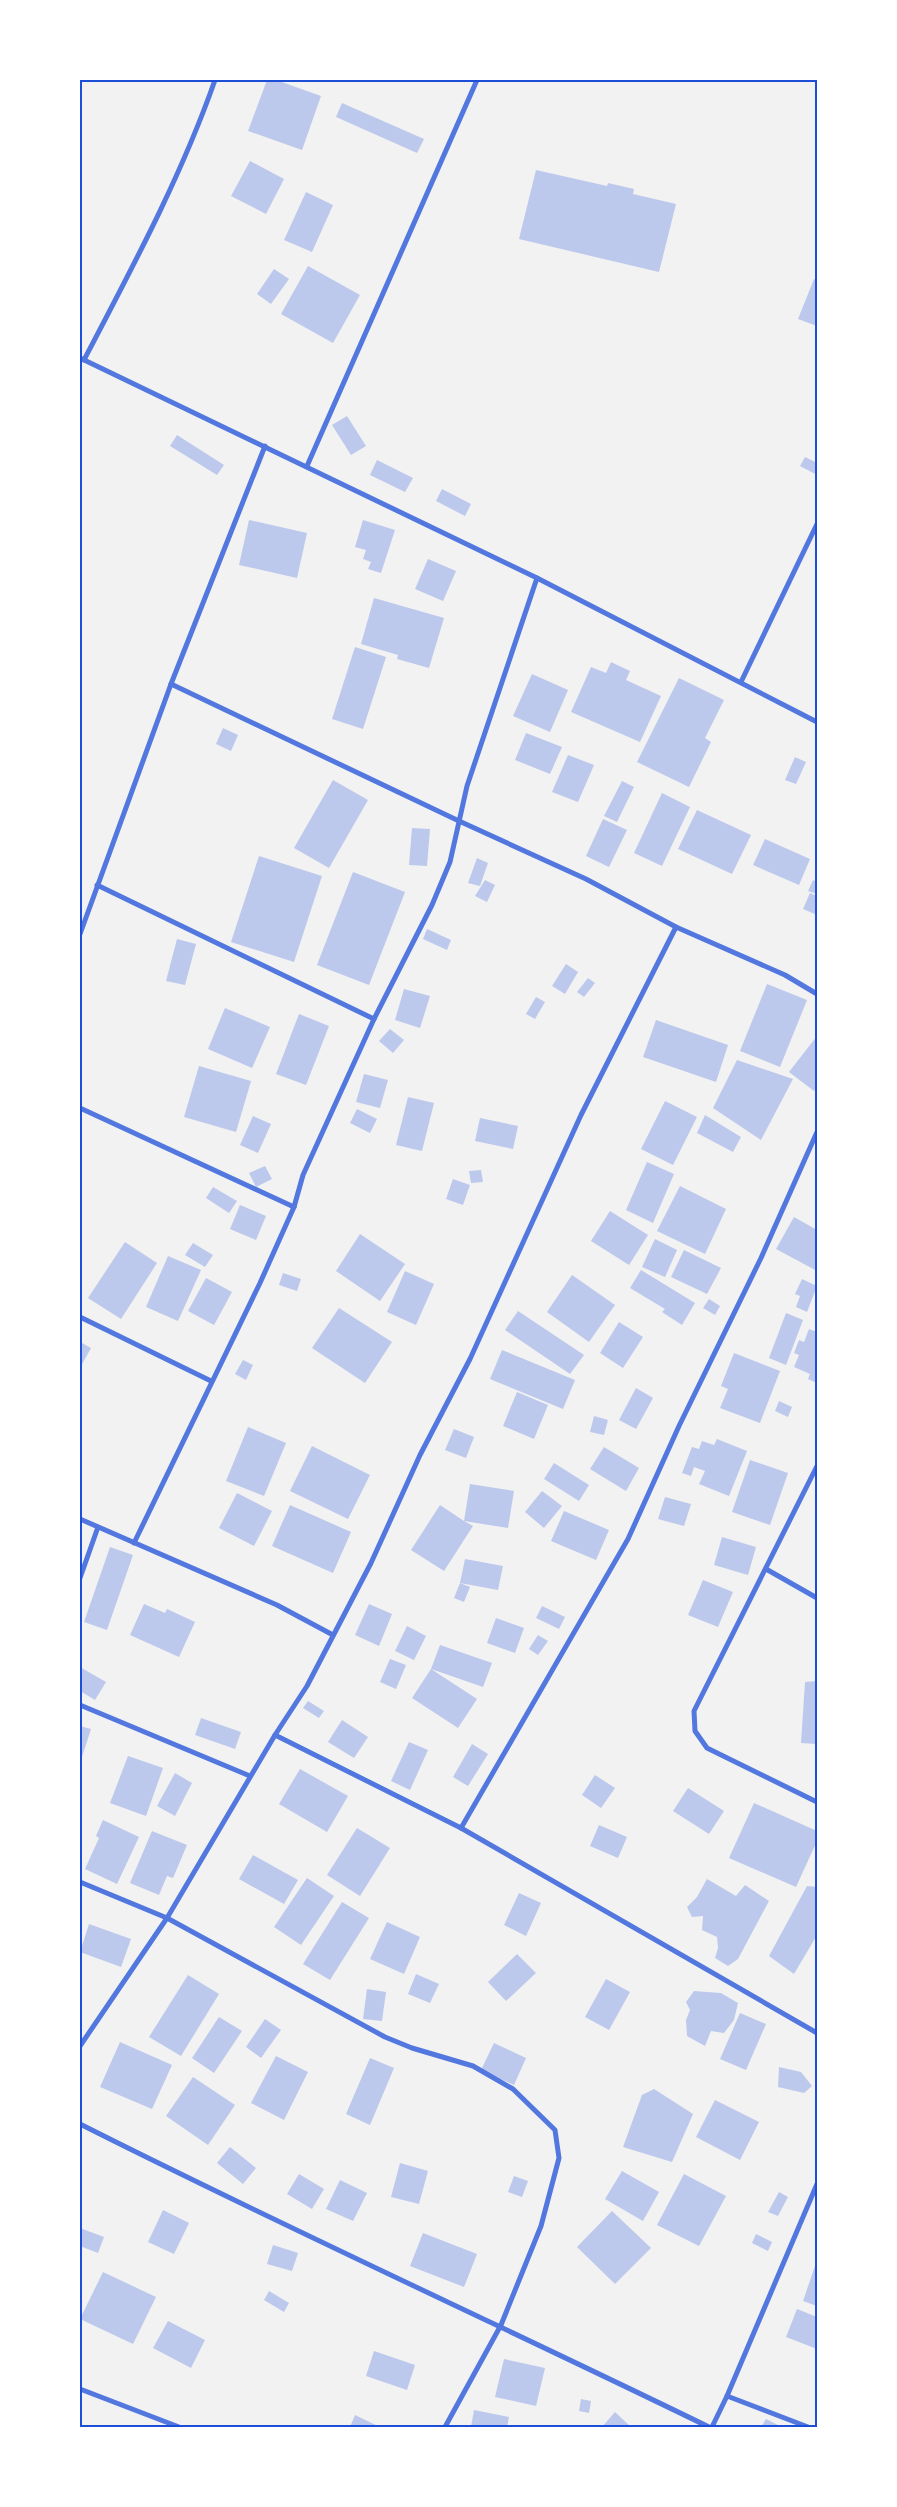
<svg xmlns="http://www.w3.org/2000/svg" width="897" height="2507" viewBox="0 0 897 2507" font-family="'Sofia Sans Condensed',sans-serif">
	<rect width="100%" height="100%" fill="#f2f2f2"/>
	<!-- building -->
	<g fill="#bdc9ec">
		<path d="M267 80H276L321 96 302 150 248 131Z"/>
		<path d="M342 103 424 139 417 153 336 117Z"/>
		<path d="M250 161 284 179 266 214 231 196Z"/>
		<path d="M536 170 607 186 608 183 634 189 633 194 676 204 659 272 519 239Z"/>
		<path d="M306 192 333 205 312 252 284 240Z"/>
		<path d="M308 266 360 295 333 343 281 314Z"/>
		<path d="M274 269 289 279 271 304 257 294Z"/>
		<path d="M814 279 817 280V326L798 319Z"/>
		<path d="M347 416 366 446 351 455 332 425Z"/>
		<path d="M177 435 224 465 217 475 170 446Z"/>
		<path d="M805 457 817 463V475L800 466Z"/>
		<path d="M377 460 413 478 405 492 370 475Z"/>
		<path d="M442 489 471 504 465 516 436 501Z"/>
		<path d="M249 520 307 533 297 578 239 565Z"/>
		<path d="M363 520 395 530 381 573 368 569 371 562 363 559 366 550 355 547Z"/>
		<path d="M428 559 456 571 443 601 415 589Z"/>
		<path d="M374 598 444 618 429 668 397 659 398 655 361 644Z"/>
		<path d="M355 647 386 657 363 729 332 719Z"/>
		<path d="M611 662 630 671 626 680 661 696 640 742 571 712 591 667 606 673Z"/>
		<path d="M532 674 568 690 550 732 513 716Z"/>
		<path d="M679 678 724 700 705 738 711 742 689 787 637 762Z"/>
		<path d="M223 728 238 735 231 751 216 744Z"/>
		<path d="M526 733 562 747 550 774 515 760Z"/>
		<path d="M568 755 594 765 578 802 552 792Z"/>
		<path d="M795 757 806 762 796 784 785 780Z"/>
		<path d="M333 780 368 800 329 868 294 848Z"/>
		<path d="M622 781 634 787 617 822 604 816Z"/>
		<path d="M662 793 690 807 662 866 634 853Z"/>
		<path d="M697 810 751 835 732 874 678 849Z"/>
		<path d="M603 819 627 830 609 867 586 856Z"/>
		<path d="M412 828 430 829 427 866 409 865Z"/>
		<path d="M765 839 810 859 799 885 753 865Z"/>
		<path d="M259 856 322 876 294 962 231 942Z"/>
		<path d="M477 858 488 863 480 886 468 883Z"/>
		<path d="M353 872 405 892 369 985 317 965Z"/>
		<path d="M485 880 495 885 487 902 475 896Z"/>
		<path d="M813 880 817 882V894L808 891Z"/>
		<path d="M810 893 817 896V915L803 909Z"/>
		<path d="M427 929 451 940 447 950 423 939Z"/>
		<path d="M177 939 196 944 185 985 166 981Z"/>
		<path d="M566 964 578 972 565 994 552 986Z"/>
		<path d="M588 978 595 983 584 997 577 992Z"/>
		<path d="M767 984 807 1000 780 1067 740 1051Z"/>
		<path d="M404 989 430 996 420 1028 395 1020Z"/>
		<path d="M536 997 545 1002 535 1019 526 1014Z"/>
		<path d="M225 1008 270 1027 252 1068 208 1049Z"/>
		<path d="M299 1014 329 1026 306 1085 276 1074Z"/>
		<path d="M656 1020 728 1045 716 1082 643 1057Z"/>
		<path d="M390 1029 404 1040 393 1053 379 1041Z"/>
		<path d="M817 1036V1087L814 1091 789 1072Z"/>
		<path d="M737 1060 793 1079 761 1140 713 1108Z"/>
		<path d="M199 1066 251 1081 236 1132 184 1117Z"/>
		<path d="M364 1074 388 1080 380 1108 356 1102Z"/>
		<path d="M408 1097 434 1103 422 1151 396 1145Z"/>
		<path d="M665 1101 697 1117 673 1165 641 1149Z"/>
		<path d="M357 1109 377 1119 370 1133 350 1123Z"/>
		<path d="M705 1115 741 1137 733 1152 697 1133Z"/>
		<path d="M253 1116 271 1124 258 1153 240 1145Z"/>
		<path d="M480 1118 518 1126 513 1149 475 1141Z"/>
		<path d="M647 1162 674 1174 653 1223 626 1210Z"/>
		<path d="M265 1166 272 1179 256 1187 249 1173Z"/>
		<path d="M481 1170 483 1182 471 1183 469 1171Z"/>
		<path d="M453 1179 470 1185 463 1205 446 1199Z"/>
		<path d="M680 1186 726 1209 705 1254 657 1231Z"/>
		<path d="M213 1187 237 1201 229 1213 206 1198Z"/>
		<path d="M240 1205 266 1216 256 1240 230 1229Z"/>
		<path d="M610 1211 648 1235 629 1265 591 1241Z"/>
		<path d="M794 1217 817 1230V1271L776 1249Z"/>
		<path d="M360 1234 405 1264 380 1301 336 1271Z"/>
		<path d="M655 1239 677 1250 665 1277 642 1267Z"/>
		<path d="M125 1242 157 1263 121 1319 88 1298Z"/>
		<path d="M193 1243 213 1255 205 1267 185 1255Z"/>
		<path d="M684 1250 721 1268 707 1294 671 1277Z"/>
		<path d="M168 1256 201 1270 178 1321 146 1307Z"/>
		<path d="M641 1270 695 1303 682 1325 662 1312 665 1309 630 1288Z"/>
		<path d="M405 1271 434 1284 416 1325 387 1312Z"/>
		<path d="M283 1273 301 1279 297 1291 279 1285Z"/>
		<path d="M572 1275 615 1305 589 1342 547 1312Z"/>
		<path d="M206 1278 232 1292 214 1325 188 1311Z"/>
		<path d="M802 1279 817 1286 807 1312 796 1307 800 1296 795 1294Z"/>
		<path d="M709 1299 720 1306 715 1315 703 1308Z"/>
		<path d="M339 1308 392 1342 365 1383 312 1348Z"/>
		<path d="M518 1311 584 1355 570 1374 505 1330Z"/>
		<path d="M786 1313 803 1320 786 1365 769 1358Z"/>
		<path d="M619 1322 643 1337 623 1368 600 1353Z"/>
		<path d="M809 1329 817 1332V1383L808 1379 810 1374 794 1367 799 1355 794 1353 799 1340 804 1342Z"/>
		<path d="M80 1342 91 1348 80 1368Z"/>
		<path d="M502 1350 575 1380 563 1409 490 1379Z"/>
		<path d="M734 1353 780 1371 760 1423 720 1408 728 1389 721 1386Z"/>
		<path d="M243 1360 253 1365 246 1380 235 1374Z"/>
		<path d="M636 1388 653 1398 636 1429 619 1420Z"/>
		<path d="M517 1392 548 1405 534 1439 503 1426Z"/>
		<path d="M779 1401 792 1407 788 1417 775 1411Z"/>
		<path d="M594 1416 608 1420 604 1435 590 1432Z"/>
		<path d="M248 1427 286 1443 264 1496 226 1481Z"/>
		<path d="M454 1429 474 1437 466 1458 445 1450Z"/>
		<path d="M717 1439 747 1451 729 1496 699 1484 705 1471 694 1467 691 1476 682 1473 692 1447 699 1449 702 1441 714 1445Z"/>
		<path d="M312 1446 370 1475 348 1519 290 1491Z"/>
		<path d="M604 1447 639 1468 626 1491 590 1469Z"/>
		<path d="M750 1460 788 1473 770 1525 732 1512Z"/>
		<path d="M554 1463 589 1485 579 1501 544 1479Z"/>
		<path d="M470 1484 514 1491 508 1528 464 1521 473 1526 444 1571 411 1550 440 1505 464 1521Z"/>
		<path d="M542 1491 562 1506 544 1528 525 1512Z"/>
		<path d="M237 1493 272 1511 254 1546 219 1528Z"/>
		<path d="M665 1497 691 1504 684 1526 658 1519Z"/>
		<path d="M290 1505 351 1532 333 1573 272 1546Z"/>
		<path d="M564 1511 609 1530 596 1560 551 1541Z"/>
		<path d="M722 1537 756 1547 748 1575 714 1565Z"/>
		<path d="M110 1547 133 1555 107 1630 84 1622Z"/>
		<path d="M465 1559 503 1566 498 1590 460 1583Z"/>
		<path d="M703 1580 733 1592 718 1627 688 1615Z"/>
		<path d="M460 1583 470 1587 464 1602 454 1598Z"/>
		<path d="M144 1604 165 1613 167 1609 195 1622 179 1657 130 1635Z"/>
		<path d="M369 1604 392 1614 379 1646 355 1635Z"/>
		<path d="M542 1606 565 1617 559 1629 536 1618Z"/>
		<path d="M496 1618 524 1628 515 1653 487 1643Z"/>
		<path d="M407 1626 426 1636 414 1660 395 1651Z"/>
		<path d="M538 1635 548 1641 538 1655 529 1649Z"/>
		<path d="M440 1645 492 1663 483 1687 431 1669 477 1699 458 1728 412 1698 431 1669Z"/>
		<path d="M390 1659 406 1665 396 1689 380 1682Z"/>
		<path d="M80 1667 106 1682 95 1700 80 1691Z"/>
		<path d="M817 1681V1739L816 1744 801 1743 805 1682Z"/>
		<path d="M308 1701 324 1711 319 1718 303 1708Z"/>
		<path d="M201 1718 241 1732 235 1749 195 1735Z"/>
		<path d="M342 1720 368 1737 354 1758 328 1742Z"/>
		<path d="M80 1726 91 1729 80 1763Z"/>
		<path d="M409 1742 428 1750 410 1790 391 1781Z"/>
		<path d="M472 1744 488 1754 468 1786 453 1777Z"/>
		<path d="M128 1756 163 1768 146 1816 110 1803Z"/>
		<path d="M300 1769 348 1796 327 1832 279 1804Z"/>
		<path d="M175 1773 192 1783 175 1816 157 1806Z"/>
		<path d="M595 1775 615 1788 601 1808 582 1795Z"/>
		<path d="M688 1788 724 1811 709 1834 673 1811Z"/>
		<path d="M754 1803 817 1831V1841L796 1887 729 1858Z"/>
		<path d="M103 1820 139 1837 117 1884 85 1869 99 1838 96 1836Z"/>
		<path d="M599 1825 627 1837 618 1858 590 1846Z"/>
		<path d="M357 1828 390 1848 360 1896 327 1875Z"/>
		<path d="M152 1831 187 1845 173 1878 167 1876 159 1895 130 1883Z"/>
		<path d="M253 1855 298 1880 284 1904 239 1879Z"/>
		<path d="M307 1878 334 1896 301 1945 274 1927Z"/>
		<path d="M707 1879 736 1896 745 1885 769 1901 738 1959 728 1966 715 1958 718 1948 717 1937 702 1930 703 1916 692 1917 687 1907 697 1897Z"/>
		<path d="M807 1886 817 1887V1935L794 1974 769 1956Z"/>
		<path d="M519 1893 541 1903 526 1936 504 1925Z"/>
		<path d="M342 1902 369 1918 330 1980 303 1964Z"/>
		<path d="M387 1922 420 1937 404 1974 370 1959Z"/>
		<path d="M89 1924 131 1939 121 1967 80 1952Z"/>
		<path d="M517 1954 536 1973 506 2001 488 1982Z"/>
		<path d="M416 1974 439 1984 430 2003 408 1994Z"/>
		<path d="M188 1975 219 1994 181 2056 149 2037Z"/>
		<path d="M606 1979 630 1992 609 2030 585 2017Z"/>
		<path d="M367 1989 386 1992 382 2021 363 2019Z"/>
		<path d="M694 1991 721 1993 738 2003 734 2020 724 2033 711 2031 705 2046 687 2036 686 2020 690 2010 686 2002Z"/>
		<path d="M740 2013 766 2024 746 2070 720 2059Z"/>
		<path d="M219 2017 242 2031 214 2073 192 2058Z"/>
		<path d="M265 2019 281 2030 261 2058 246 2047Z"/>
		<path d="M120 2042 172 2065 152 2109 100 2087Z"/>
		<path d="M494 2043 526 2058 514 2085 481 2070Z"/>
		<path d="M276 2056 308 2072 284 2120 251 2103Z"/>
		<path d="M370 2058 394 2068 370 2125 346 2114Z"/>
		<path d="M779 2067 801 2072 812 2086 804 2093 778 2087Z"/>
		<path d="M193 2077 235 2105 208 2145 166 2116Z"/>
		<path d="M654 2089 693 2114 672 2162 623 2147 642 2095Z"/>
		<path d="M715 2100 759 2122 740 2160 696 2137Z"/>
		<path d="M230 2147 256 2168 243 2184 217 2163Z"/>
		<path d="M400 2163 428 2171 419 2204 391 2197Z"/>
		<path d="M622 2171 659 2192 643 2221 605 2199Z"/>
		<path d="M299 2174 324 2189 312 2209 287 2194Z"/>
		<path d="M684 2174 726 2196 699 2246 657 2225Z"/>
		<path d="M514 2176 528 2181 522 2197 508 2192Z"/>
		<path d="M340 2180 367 2193 353 2221 326 2209Z"/>
		<path d="M779 2192 788 2197 778 2216 768 2212Z"/>
		<path d="M163 2210 189 2223 174 2254 148 2242Z"/>
		<path d="M612 2211 651 2248 615 2284 577 2247Z"/>
		<path d="M80 2228 104 2237 98 2253 80 2246Z"/>
		<path d="M423 2233 477 2254 464 2287 410 2266Z"/>
		<path d="M756 2234 772 2242 768 2251 752 2243Z"/>
		<path d="M273 2245 298 2253 292 2271 267 2264Z"/>
		<path d="M817 2260V2306L803 2301Z"/>
		<path d="M103 2272 156 2297 133 2344 80 2319Z"/>
		<path d="M269 2291 289 2303 284 2312 264 2300Z"/>
		<path d="M797 2309 817 2317V2349L786 2337Z"/>
		<path d="M168 2321 205 2340 191 2368 153 2348Z"/>
		<path d="M374 2351 415 2365 407 2390 366 2376Z"/>
		<path d="M504 2359 545 2368 536 2406 495 2397Z"/>
		<path d="M581 2399 591 2401 589 2413 579 2411Z"/>
		<path d="M474 2410 509 2417 507 2427H471Z"/>
		<path d="M615 2412 631 2427H602Z"/>
		<path d="M355 2415 380 2427H350Z"/>
		<path d="M766 2419 782 2427H761Z"/>
	</g>
	<g fill="none" stroke-linecap="round" stroke-linejoin="round">
		<!-- minor -->
		<g stroke="#5277de" stroke-width="5">
			<path d="M80 358 537 578 817 722"/>
			<path d="M84 360C132 268 181 177 215 80"/>
			<path d="M307 466 477 80"/>
			<path d="M741 682 817 524"/>
			<path d="M171 684 459 821 586 879 676 927 785 975 817 994"/>
			<path d="M97 885 374 1019"/>
			<path d="M80 934 171 684 265 446"/>
			<path d="M80 1108 294 1207"/>
			<path d="M80 1317 211 1381"/>
			<path d="M817 1466 694 1711 695 1731 707 1748 817 1802"/>
			<path d="M80 1519 277 1605 333 1635"/>
			<path d="M134 1543 260 1283 294 1207 303 1175 374 1019 432 905 450 862 467 786 537 578"/>
			<path d="M766 1569 817 1598"/>
			<path d="M80 1578 98 1527"/>
			<path d="M80 1705 250 1776"/>
			<path d="M275 1735 461 1828 817 2033"/>
			<path d="M461 1828 628 1539 679 1426 761 1258 817 1132"/>
			<path d="M80 1882 167 1918 385 2037 412 2048 473 2066 513 2089 555 2130 559 2158 541 2226 501 2325 445 2427"/>
			<path d="M80 2046 167 1918 275 1735 307 1686 371 1563 420 1455 470 1359 581 1115 676 927"/>
			<path d="M80 2124C288 2229 500 2325 709 2427"/>
			<path d="M80 2389 179 2427"/>
			<path d="M727 2396 808 2427"/>
			<path d="M712 2427 727 2396 817 2184"/>
		</g>
	</g>
	<!-- border -->
	<rect width="897" height="2507" fill="none" stroke="#ffffff" stroke-width="162"/>
	<rect x="81" y="81" width="735" height="2345" fill="none" stroke="#1d4ed8" stroke-width="2"/>
</svg>
